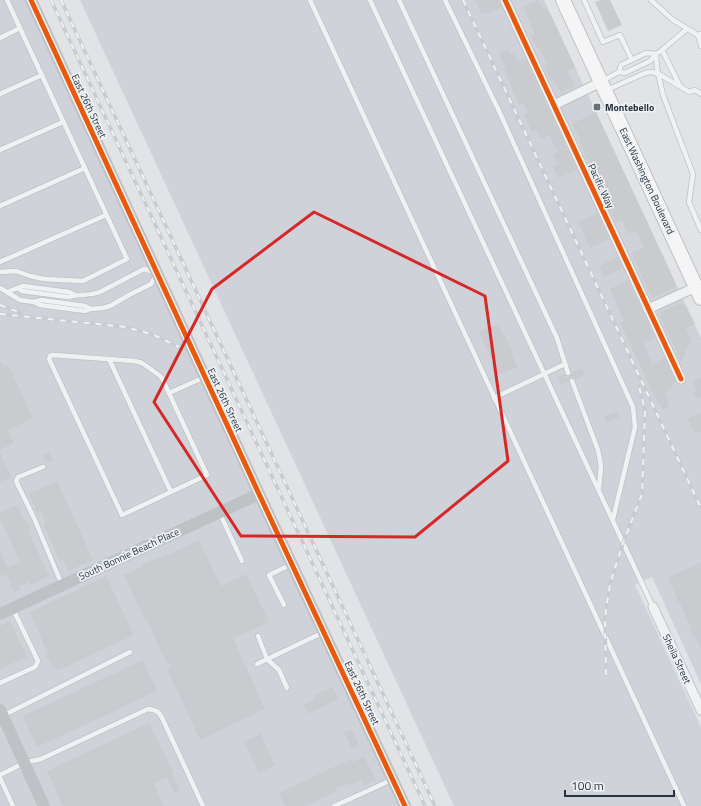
<svg xmlns="http://www.w3.org/2000/svg" width="701" height="806" viewBox="0 0 701 806" font-family="'Titillium Web',sans-serif">
	<rect width="100%" height="100%" fill="#e1e3e6"/>
	<!-- built -->
	<g fill="#cfd3d9">
		<path d="M0 0H32L410 806H0Z"/>
		<path d="M80 0H544L701 338V684L652 577 635 585 701 727V806H454Z"/>
	</g>
	<!-- building -->
	<g fill="#c9cbce">
		<path d="M475 0H498L502 7 488 13V12L483 14V12L481 13Z"/>
		<path d="M538 0 542 9 546 7 549 13H550L575 67 567 71 575 86 561 93 553 78 550 79 543 65 547 64 539 48H538L531 36 535 34 523 7Z"/>
		<path d="M600 0H610L622 25 608 31 595 2Z"/>
		<path d="M508 49 511 54 514 53 518 62 524 59 526 60 577 170 558 178 553 167 557 164 553 154 558 152 549 135 541 139 536 130 532 132 524 115 528 113 524 103 519 105 507 77 503 63 500 55 499 53Z"/>
		<path d="M596 112 676 284 674 288 652 298 631 253 643 248 637 231 635 232 634 231 628 234 622 220 616 222 610 209 611 208 604 191 602 192 579 141 580 140 572 124Z"/>
		<path d="M597 213 609 239 590 248 578 222Z"/>
		<path d="M617 257 622 268 604 277 599 266Z"/>
		<path d="M628 280 655 338 644 343 648 353H647L652 364 665 358 676 382 672 384V386H671L672 390 665 393 668 400 667 403 669 408 663 410 661 405 659 406 620 323 624 321 610 289Z"/>
		<path d="M681 303 686 306 695 324 686 329 691 338 681 363 675 348 660 316 661 312Z"/>
		<path d="M498 324 504 336 505 335 513 354H512L518 367 499 375 479 332Z"/>
		<path d="M0 361 5 367 7 365 14 374 12 376 22 393 33 418 8 430 14 443 0 450Z"/>
		<path d="M582 368 585 375 575 379 573 377 570 378 569 379 568 382 561 385 558 377 565 374 567 377 569 376 572 374V372Z"/>
		<path d="M701 377V400L700 397 696 398 693 392 697 391 692 381Z"/>
		<path d="M617 411 620 417 607 423 604 417Z"/>
		<path d="M701 412V431L695 434 687 419Z"/>
		<path d="M49 452 53 460 46 463 42 455Z"/>
		<path d="M0 453 11 477 0 482Z"/>
		<path d="M57 481 93 560 69 571 63 559 60 561 43 524 46 523 41 511 37 513 29 494Z"/>
		<path d="M16 505 17 508H19L24 520 26 519 31 528 27 529 49 576 31 585 29 582 19 587 20 589 14 592 6 574 0 577V550L8 568 20 562 0 518V513Z"/>
		<path d="M199 540 221 586 246 574 269 622 233 638 265 709 200 740 167 669 171 667 164 658 147 620H145L124 575 142 567V565L161 556V558Z"/>
		<path d="M701 562V649L694 635 693 636 690 631 692 630 680 603 678 604 676 599 677 598 668 578Z"/>
		<path d="M106 576 134 635 57 671 55 667 53 668 46 655 48 654 42 642H43L30 612Z"/>
		<path d="M10 621 27 657 0 669V626Z"/>
		<path d="M143 660 157 691 37 747 23 716Z"/>
		<path d="M333 687 338 699 308 714 303 705 315 699 314 695Z"/>
		<path d="M149 723 174 774 172 775 180 790 174 793 167 777 154 784 164 806H63L47 771Z"/>
		<path d="M352 729 359 745 352 749 344 732Z"/>
		<path d="M261 734 275 765 259 773 244 742Z"/>
		<path d="M364 756 376 780 364 786 361 780 348 786 347 783 336 788 337 791 305 806H285L279 793 351 759 353 762Z"/>
	</g>
	<g fill="none" stroke-linecap="round" stroke-linejoin="round">
		<!-- lane casing -->
		<g stroke="#bfc1c4" stroke-width="6">
			<g id="lane">
				<path d="M310 0 684 806"/>
				<path d="M370 0 653 607"/>
				<path d="M399 0 557 338 568 373"/>
				<path d="M445 0 499 111 633 407 635 427 613 519"/>
				<path d="M584 0 603 42 620 35 632 60"/>
				<path d="M651 0 673 20 698 35 701 34"/>
				<path d="M698 35 701 46"/>
				<path d="M0 38 20 28"/>
				<path d="M662 50 680 86"/>
				<path d="M656 54 657 69 663 95 693 174 689 202 701 230"/>
				<path d="M619 72 621 65 646 53 656 54"/>
				<path d="M602 81 619 72 625 73 650 61 656 54 662 50 687 29"/>
				<path d="M607 90 645 73 652 72 659 74 689 92 695 90 701 94"/>
				<path d="M0 94 42 75"/>
				<path d="M0 150 63 122"/>
				<path d="M0 206 85 168"/>
				<path d="M0 262 106 215"/>
				<path d="M0 272 16 271 30 276 44 279 83 281 127 259 7 0"/>
				<path d="M0 288 20 300 34 302 40 305 85 311 90 309 103 308 110 306 129 295 151 284 157 273 144 269 100 292C89 296 79 294 68 297L22 291 18 288"/>
				<path d="M7 292 23 286 69 292 75 295"/>
				<path d="M34 302 41 300 85 306 90 309"/>
				<path d="M109 359 171 492"/>
				<path d="M572 381 598 450 601 466 599 489"/>
				<path d="M169 393 162 378 159 375 142 363 135 361 53 355 50 356 49 359 122 515 207 475 169 393 205 377"/>
				<path d="M494 398 565 364"/>
				<path d="M43 467 18 477 16 481 34 518 62 585"/>
				<path d="M220 514 242 561"/>
				<path d="M284 605 269 575 292 564"/>
				<path d="M258 636 267 659 279 670 287 688"/>
				<path d="M257 664 322 633"/>
				<path d="M0 683 35 667 38 661 13 609"/>
				<path d="M4 715 130 652"/>
				<path d="M0 775 24 763 41 759 148 709C158 710 160 713 164 722L203 806"/>
				<path d="M0 778 13 806"/>
				<path d="M334 806 361 794 391 780"/>
			</g>
		</g>
		<!-- street casing -->
		<g stroke="#bfc1c4" stroke-width="11">
			<g id="street">
				<path d="M505 0 681 379"/>
				<path d="M554 105 601 82"/>
				<path d="M648 309 696 287"/>
				<path d="M653 607 701 710"/>
			</g>
		</g>
		<!-- primary casing -->
		<g stroke="#bdc0c3" stroke-width="16">
			<path id="primary" d="M563 0 701 298"/>
		</g>
		<!-- lane -->
		<use href="#lane" stroke="#f0f1f2" stroke-width="4.5"/>
		<!-- street -->
		<use href="#street" stroke="#f0f1f2" stroke-width="9"/>
		<!-- secondary -->
		<g stroke="#bfc2c5" stroke-width="12">
			<path d="M31 0 259 494 405 806"/>
			<path d="M0 614 259 494"/>
			<path d="M0 710 44 806"/>
		</g>
		<!-- primary -->
		<use href="#primary" stroke="#f5f5f6" stroke-width="14"/>
		<!-- rail casing -->
		<g stroke="#c9cbce" stroke-width="3.5">
			<g id="rail">
				<path d="M51 0 425 806"/>
				<path d="M61 0 435 806"/>
				<path d="M463 0 701 508"/>
				<path d="M0 305 21 313"/>
				<path d="M0 314 126 327 154 335 179 347"/>
				<path d="M606 675 605 617 610 584 623 543 642 494 645 411 639 386"/>
			</g>
		</g>
		<!-- rail -->
		<use href="#rail" stroke="#eef2f5" stroke-width="2" stroke-dasharray="6" stroke-linecap="butt"/>
		<!-- cycleway casing -->
		<g stroke="#eef2f5" stroke-width="8">
			<g id="cycleway">
				<path d="M31 0 259 494 405 806"/>
				<path d="M505 0 681 379"/>
			</g>
		</g>
		<!-- cycleway -->
		<use href="#cycleway" stroke="#e8590c" stroke-width="5"/>
	</g>
	<!-- marked area -->
	<path fill="none" stroke="#d62828" stroke-width="3" stroke-linejoin="round" d="M314 212 485 296 508 461 415 537 241 536 154 402 212 289Z"/>
	<!-- markers -->
	<rect fill="#697179" stroke="#eef2f5" stroke-width="1.5" x="593" y="103" width="8" height="8" rx="2"/>
	<g text-anchor="middle" dominant-baseline="central" stroke-width="3.5" stroke-linejoin="round" paint-order="stroke">
		<!-- street labels -->
		<g font-size="10" fill="#28333e" stroke="#eef2f5">
			<text transform="translate(89 106) rotate(65)">East 26th Street</text>
			<text transform="translate(647 181) rotate(65)">East Washington Boulevard</text>
			<text transform="translate(601 186) rotate(65)">Pacific Way</text>
			<text transform="translate(225 400) rotate(65)">East 26th Street</text>
			<text transform="translate(129 554) rotate(-25)">South Bonnie Beach Place</text>
			<text transform="translate(677 659) rotate(65)">Sheila Street</text>
			<text transform="translate(362 693) rotate(65)">East 26th Street</text>
		</g>
		<!-- poi labels -->
		<g font-size="10" font-weight="bold" fill="#28333e" stroke="#eef2f5" text-anchor="start">
			<text x="605" y="107">Montebello</text>
		</g>
	</g>
	<!-- scale -->
	<path d="M565 790v6h109v-6" fill="none" stroke="#28333e" stroke-width="2"/>
	<text x="571" y="790" font-size="12" fill="#28333e" stroke="#eef2f5" stroke-width="3" paint-order="stroke">100 m</text>
</svg>
